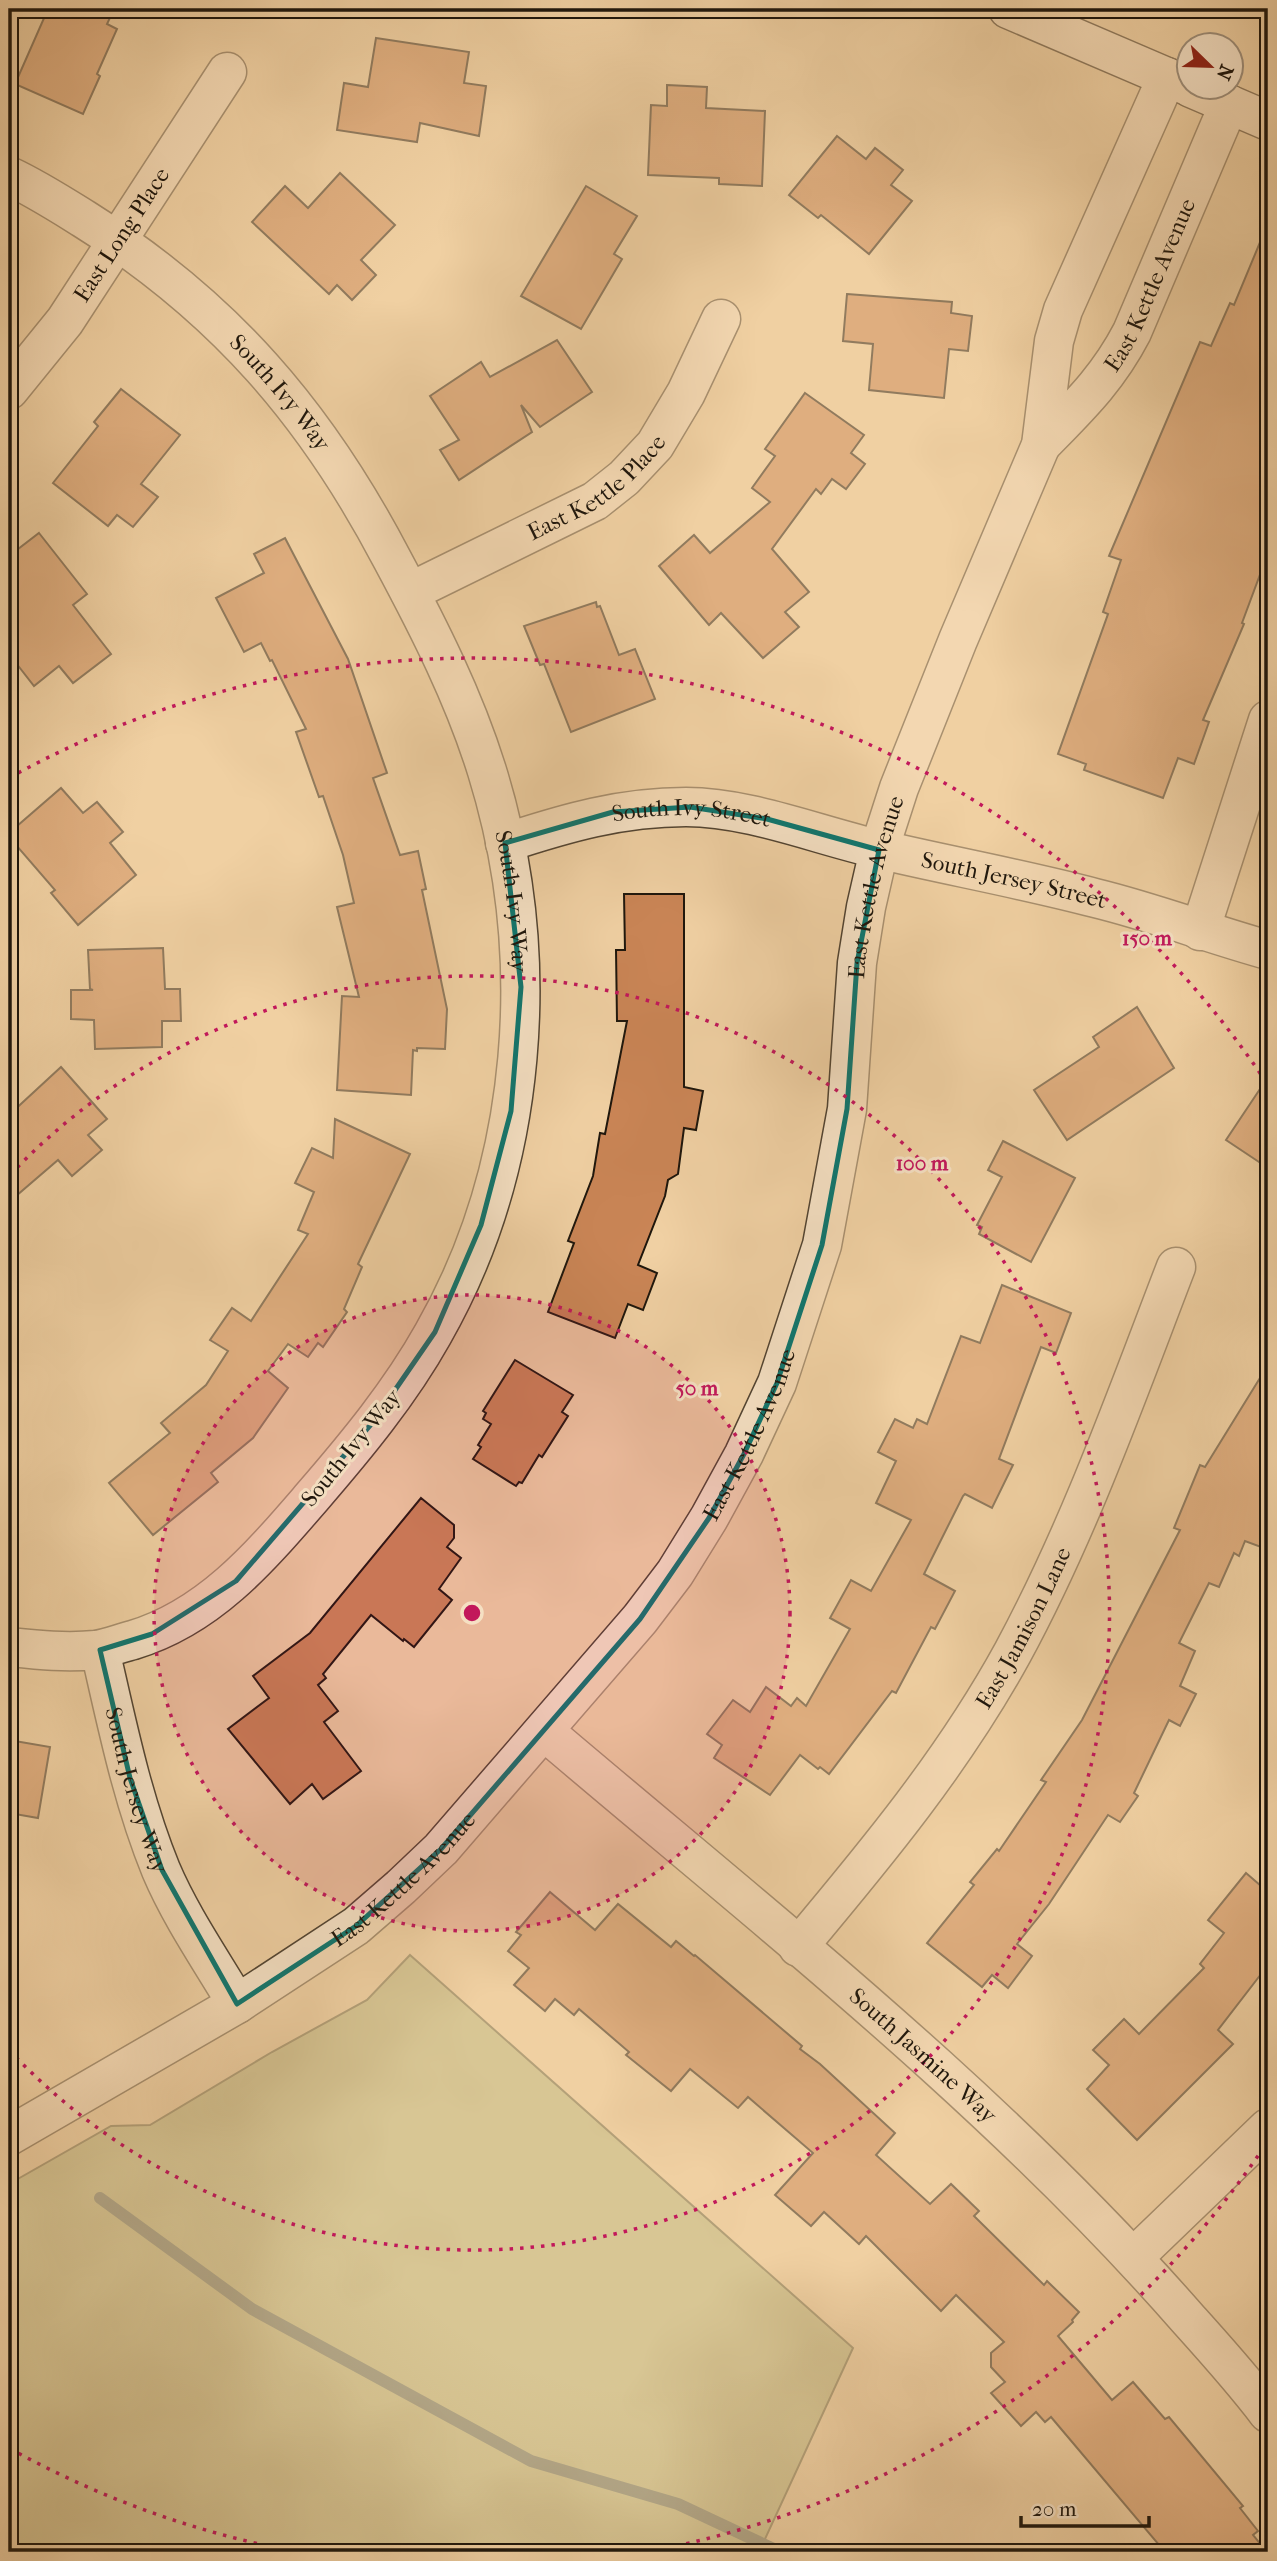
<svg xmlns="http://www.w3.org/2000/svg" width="1277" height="2561" viewBox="0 0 1277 2561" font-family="'IM FELL French Canon',serif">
	<rect width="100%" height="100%" fill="#f0d0a3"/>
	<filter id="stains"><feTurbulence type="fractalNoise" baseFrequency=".00286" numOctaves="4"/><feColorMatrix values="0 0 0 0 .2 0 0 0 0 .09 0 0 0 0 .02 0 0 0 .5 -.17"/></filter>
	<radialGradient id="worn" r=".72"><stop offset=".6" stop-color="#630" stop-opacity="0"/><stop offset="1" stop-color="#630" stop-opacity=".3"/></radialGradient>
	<!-- green -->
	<path fill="#bbbb84" stroke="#6c6848" stroke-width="2" d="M410 1955 853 2348 759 2552H9V2184L111 2126 150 2125 272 2052 367 2000Z"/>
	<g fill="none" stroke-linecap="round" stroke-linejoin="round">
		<!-- stream -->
		<path stroke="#687769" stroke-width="12" d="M100 2198 252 2309 531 2461 678 2504 780 2552"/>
	</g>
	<!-- building -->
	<g fill="#ca8556" stroke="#1e160c" stroke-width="2">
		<path d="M48 9H114L107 24 117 29 97 74 100 76 83 114 15 84Z"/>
		<path d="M376 38 469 52 464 83 486 86 479 136 420 123 417 142 337 130 344 83 368 87Z"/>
		<path d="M667 85 707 87 706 108 765 111 762 186 719 184V178L648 175 651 105 667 106Z"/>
		<path d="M837 136 866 159 875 148 903 170 891 185 912 201 869 254 821 215 818 218 789 195Z"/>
		<path d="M340 173 395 225 361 260 376 275 352 300 337 285 329 294 252 222 285 186 308 208Z"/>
		<path d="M586 186 637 216 614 254 622 259 581 329 521 296Z"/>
		<path d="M1268 223V553L1242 623 1244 624 1203 720 1209 722 1194 764 1178 758 1163 798 1084 770 1086 764 1058 754 1108 614 1103 612 1121 560 1109 556 1200 342 1211 346 1230 303 1234 305Z"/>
		<path d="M847 294 952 302 951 313 972 316 968 351 949 349 944 398 869 390 873 344 843 341Z"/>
		<path d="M557 340 592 392 540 427 521 405 532 432 459 480 440 450 459 440 430 396 481 362 490 377Z"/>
		<path d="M121 389 180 435 141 484 158 497 133 527 117 515 108 526 53 483 98 426 94 422Z"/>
		<path d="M805 393 864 435 851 453 865 464 846 489 832 479 821 494 816 489 772 549 809 592 785 612 799 627 763 658 721 613 709 625 659 566 694 535 710 553 770 502 752 488 775 456 765 449Z"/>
		<path d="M39 533 87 594 73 605 111 654 73 683 59 666 34 686 9 654V556Z"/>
		<path d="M285 538 348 659 387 773 373 778 400 855 418 851 426 889 422 890 447 1009 445 1049 417 1048V1051L413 1050 411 1095 337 1090 342 996 359 997 337 907 354 903 343 855 323 796 319 797 296 732 306 729 272 660 270 661 261 643 244 652 216 598 264 573 254 554Z"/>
		<path d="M596 602 597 607 600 606 619 655 635 649 655 699 571 732 544 664 540 665 524 626Z"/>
		<path d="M61 788 83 813 97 802 123 832 110 843 136 875 78 925 51 893 55 890 9 837V833Z"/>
		<path d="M624 894H684V1087L703 1091 696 1130 684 1128 678 1174 668 1180 665 1196 638 1265 657 1273 643 1310 628 1304 615 1338 548 1312 574 1243 568 1241 593 1176 600 1133 605 1134 627 1021H617L616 950H625Z"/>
		<path d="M163 948 165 989H180L181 1021H162V1047L95 1049 94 1020 71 1019V990H93L90 989 88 950Z"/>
		<path d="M1137 1007 1174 1068 1067 1140 1034 1090 1099 1047 1093 1037Z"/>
		<path d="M61 1067 107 1119 88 1135 102 1150 72 1176 58 1160 9 1202V1115Z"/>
		<path d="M1268 1077V1168L1226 1140Z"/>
		<path d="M335 1119 410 1154 358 1264 362 1267 344 1309 347 1312 323 1347 318 1343 308 1357 288 1344 268 1371 288 1388 253 1438 211 1473 218 1482 153 1535 109 1483 170 1433 161 1423 206 1385 228 1351 210 1340 232 1308 251 1321 308 1234 298 1230 314 1192 295 1183 312 1148 333 1158Z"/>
		<path d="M1003 1141 1075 1178 1031 1262 979 1234 982 1227 977 1225 1002 1177 988 1170Z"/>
		<path d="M1002 1285 1071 1313 1056 1353 1041 1347 999 1459 1013 1465 992 1508 965 1494 963 1496 924 1574 955 1591 935 1629 931 1627 896 1693 892 1691 829 1774 820 1767 818 1769 800 1755 770 1795 714 1758 722 1745 707 1734 733 1700 750 1712 766 1687 791 1706 797 1698 806 1706 850 1629 830 1618 851 1580 871 1591 911 1520 876 1503 896 1461 878 1452 895 1419 913 1428 917 1419 927 1424 961 1336 980 1343Z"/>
		<path d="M515 1360 573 1395 562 1412 568 1416 542 1457 539 1455 522 1483 519 1482 516 1486 473 1459 481 1447 478 1445 491 1424 483 1419 486 1413 483 1411Z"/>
		<path d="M1268 1365V1528L1261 1547 1245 1541 1239 1556 1234 1553 1219 1587 1209 1583 1179 1643 1195 1651 1180 1686 1196 1694 1180 1726 1169 1720 1134 1793 1138 1796 1120 1822 1108 1815 1049 1904 1017 1944 1032 1956 1008 1988 992 1975 982 1987 927 1943 974 1885 970 1882 997 1849 999 1851 1046 1782 1041 1780 1082 1720 1180 1530 1174 1528 1200 1465 1205 1467Z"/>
		<path d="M421 1498 454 1525V1538L447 1547 461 1558 439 1589 452 1600 414 1647 404 1639 403 1641 371 1615 323 1674 326 1678 318 1685 338 1711 324 1722 361 1771 323 1799 312 1784 290 1804 228 1729 269 1698 253 1676 310 1633Z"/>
		<path d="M9 1740 50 1747 38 1818 9 1813Z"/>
		<path d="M1246 1873 1268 1892V1965L1218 2030 1233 2044 1137 2140 1087 2089 1109 2065 1093 2050 1124 2019 1139 2034 1204 1968 1200 1964 1224 1933 1208 1920Z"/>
		<path d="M550 1892 595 1930 618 1904 671 1947 676 1941 694 1956 695 1955 802 2046 800 2049 820 2064 895 2133 876 2155 930 2204 951 2184 979 2211 974 2216 1044 2285 1047 2281 1079 2312 1072 2320 1073 2322 1058 2336 1112 2400 1133 2382 1165 2419 1169 2417 1243 2506 1240 2508 1258 2531 1253 2535 1267 2552H1165L1051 2417 1045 2422 1036 2412 1021 2426 991 2393 1005 2382 991 2367V2353L1004 2342 956 2295 941 2311 866 2236 859 2244 824 2212 811 2226 775 2195 813 2153 748 2097 738 2108 690 2069 671 2091 626 2055 629 2052 579 2009 574 2015 555 1999 545 2011 514 1985 529 1968 508 1951 521 1935 516 1932Z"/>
	</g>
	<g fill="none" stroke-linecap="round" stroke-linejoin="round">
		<!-- street casing -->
		<g stroke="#524432" stroke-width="41">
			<g id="street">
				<path id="s1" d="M9 176C35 188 60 204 84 219 224 307 316 414 392 559 429 628 464 697 487 771 544 955 529 1166 433 1334 400 1393 356 1446 312 1497 261 1556 210 1617 133 1640 121 1643 108 1648 96 1650 66 1653 38 1650 9 1647"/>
				<path id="s2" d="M9 390 65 321 227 72"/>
				<path id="s3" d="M1041 445C1078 407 1107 380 1132 332L1229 104"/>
				<path id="s4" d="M410 592 595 501 624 478 655 445 686 393 721 319"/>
				<path id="s5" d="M505 843C566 823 621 807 686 807 749 807 817 835 878 849 950 866 1023 879 1095 898 1153 912 1210 934 1268 950"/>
				<path d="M1200 931 1268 720"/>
				<path id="s6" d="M100 1650C117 1724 132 1799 161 1870 181 1917 211 1960 237 2004"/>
				<path id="s7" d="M544 1731C765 1919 997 2100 1189 2320 1216 2350 1244 2381 1268 2413"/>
				<path id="s8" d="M798 1947C876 1854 954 1760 1013 1652 1079 1530 1126 1397 1176 1267"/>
				<path id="s9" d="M9 2136 237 2004 356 1926 401 1887 441 1849 640 1619 675 1573 709 1518 744 1454 777 1383 822 1245 847 1109 857 963 866 907 879 850 899 788 958 640 1041 445 1054 341 1063 310 1167 77"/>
				<path d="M1134 2257 1268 2128"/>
			</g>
		</g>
		<!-- secondary casing -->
		<g stroke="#1e160c" stroke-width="41">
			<g id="secondary">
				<path d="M1008 9 1190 87"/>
				<path d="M1191 88 1268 121"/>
			</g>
		</g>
		<!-- street -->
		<use href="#street" stroke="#f5e0c3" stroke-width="38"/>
		<!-- secondary -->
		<use href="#secondary" stroke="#f5e0c3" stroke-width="38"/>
	</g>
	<!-- marked area -->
	<path d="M0 0H1277V2561H0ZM690 807 767 819 879 850 857 963 847 1109 822 1245 777 1383 744 1454 709 1518 640 1619 441 1849 356 1926 237 2004 162 1870 130 1778 100 1650 152 1634 236 1581 373 1422 435 1332 481 1225 511 1111 521 987 505 843 613 812Z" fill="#f0d0a3" fill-opacity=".55" fill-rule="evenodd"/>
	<path fill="none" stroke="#0f766e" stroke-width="5" stroke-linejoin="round" d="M690 807 767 819 879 850 857 963 847 1109 822 1245 777 1383 744 1454 709 1518 640 1619 441 1849 356 1926 237 2004 162 1870 130 1778 100 1650 152 1634 236 1581 373 1422 435 1332 481 1225 511 1111 521 987 505 843 613 812Z"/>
	<!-- distance rings -->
	<circle cx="472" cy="1613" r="318" fill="#c2185b" fill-opacity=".12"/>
	<g fill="none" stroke="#c2185b" stroke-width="3.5" stroke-dasharray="3.5 7">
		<circle cx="472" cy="1613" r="318"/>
		<path d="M10 1175A637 637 0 1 1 10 2051"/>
		<path d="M1264 2147A955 955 0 0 1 646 2552M298 2552A955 955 0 0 1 9 2448M9 778A955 955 0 0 1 1264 1079"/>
	</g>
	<g text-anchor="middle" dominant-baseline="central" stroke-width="6" stroke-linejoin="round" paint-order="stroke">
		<!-- street labels -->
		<g font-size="23" fill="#1e160c" stroke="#f5e0c3">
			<text stroke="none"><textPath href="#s2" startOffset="192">East Long Place</textPath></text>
			<text stroke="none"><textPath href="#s3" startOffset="196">East Kettle Avenue</textPath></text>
			<text stroke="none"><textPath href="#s1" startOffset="350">South Ivy Way</textPath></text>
			<text stroke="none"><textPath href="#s4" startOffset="215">East Kettle Place</textPath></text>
			<text stroke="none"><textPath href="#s5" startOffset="191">South Ivy Street</textPath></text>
			<text stroke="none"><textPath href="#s5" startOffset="522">South Jersey Street</textPath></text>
			<text stroke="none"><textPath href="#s9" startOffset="1606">East Kettle Avenue</textPath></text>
			<text stroke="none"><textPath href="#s1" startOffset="917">South Ivy Way</textPath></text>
			<text stroke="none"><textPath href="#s9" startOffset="1040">East Kettle Avenue</textPath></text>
			<text transform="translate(351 1448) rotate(-51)">South Ivy Way</text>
			<text stroke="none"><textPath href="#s8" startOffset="392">East Jamison Lane</textPath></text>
			<text stroke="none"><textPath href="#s6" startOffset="145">South Jersey Way</textPath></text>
			<text stroke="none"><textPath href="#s9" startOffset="472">East Kettle Avenue</textPath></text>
			<text stroke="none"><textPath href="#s7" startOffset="499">South Jasmine Way</textPath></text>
		</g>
	</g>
	<circle cx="472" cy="1613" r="10" fill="#c2185b" stroke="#f5e0c3" stroke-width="3.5"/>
	<g font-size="21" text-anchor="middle" font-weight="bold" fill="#c2185b" stroke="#f5e0c3" stroke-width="6" stroke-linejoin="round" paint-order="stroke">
		<text x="1147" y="945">150 m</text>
		<text x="922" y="1170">100 m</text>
		<text x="697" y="1395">50 m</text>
	</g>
	<!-- margin -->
	<rect width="1277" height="2561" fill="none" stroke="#f0d0a3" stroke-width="35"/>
	<rect x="10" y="10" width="1256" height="2540" fill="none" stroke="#1e160c" stroke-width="3.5"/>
	<rect x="18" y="18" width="1242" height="2526" fill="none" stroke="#1e160c" stroke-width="2"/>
	<!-- north arrow -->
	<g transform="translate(1210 66) rotate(113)"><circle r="33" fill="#f5e0c3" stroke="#9f8f7a" stroke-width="2"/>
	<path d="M0-5L12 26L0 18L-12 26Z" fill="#8f2418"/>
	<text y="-10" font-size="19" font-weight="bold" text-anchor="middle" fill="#1e160c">N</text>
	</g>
	<!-- scale -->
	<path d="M1021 2516v10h128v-10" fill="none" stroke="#1e160c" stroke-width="3.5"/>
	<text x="1032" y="2516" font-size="21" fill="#1e160c" stroke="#f5e0c3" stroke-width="5" paint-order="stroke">20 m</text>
	<rect width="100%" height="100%" filter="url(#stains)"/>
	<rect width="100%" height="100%" fill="url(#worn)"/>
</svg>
